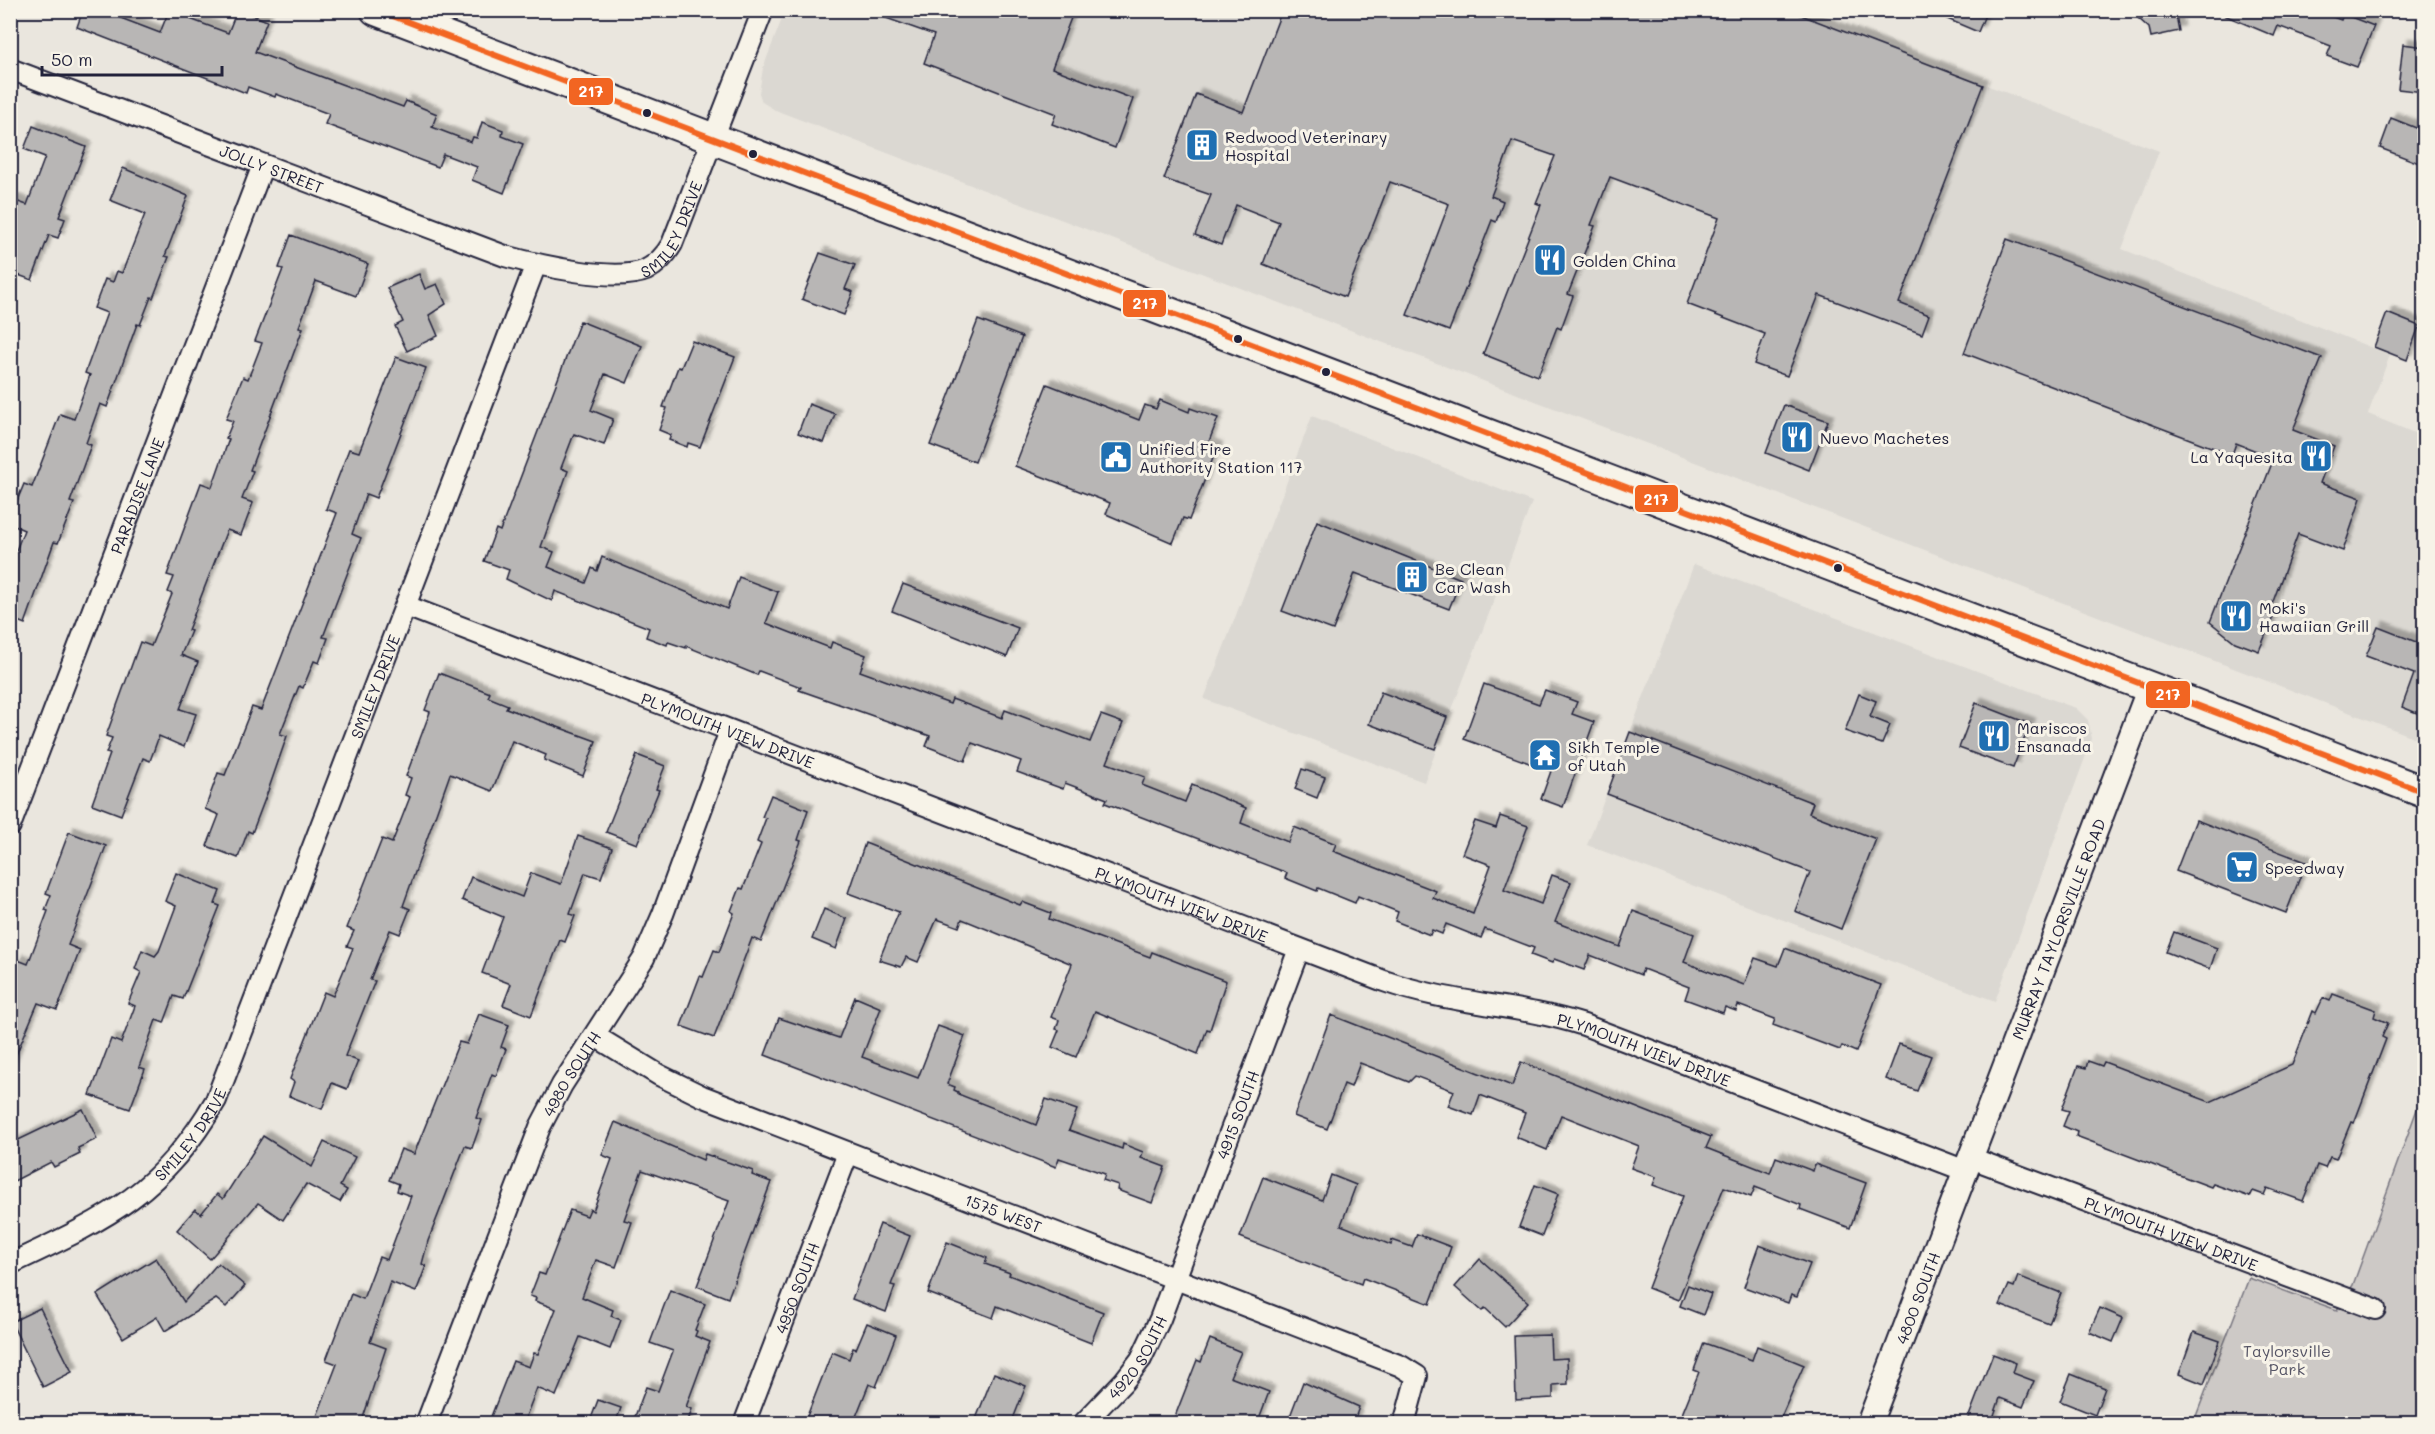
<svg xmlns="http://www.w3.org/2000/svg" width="2435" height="1434" viewBox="0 0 2435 1434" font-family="Mali,sans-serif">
	<defs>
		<filter id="shadow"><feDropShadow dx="5.5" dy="-5.5" stdDeviation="1.5" flood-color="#0004"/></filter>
	</defs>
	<rect width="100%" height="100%" fill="#eae6de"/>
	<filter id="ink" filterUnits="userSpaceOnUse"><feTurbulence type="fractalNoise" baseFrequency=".0167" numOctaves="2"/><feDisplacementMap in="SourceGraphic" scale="12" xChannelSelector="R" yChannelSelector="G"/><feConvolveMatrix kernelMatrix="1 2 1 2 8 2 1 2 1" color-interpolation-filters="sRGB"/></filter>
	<g filter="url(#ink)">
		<!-- built -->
		<g fill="#dbd8d2">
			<path d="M1790 10 2159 151 2122 249 2390 355 2368 414 2424 437V741L775 110 762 102 759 93 763 68 785 11Z"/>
			<path d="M1312 416 1532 502 1424 782 1204 699Z"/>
			<path d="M1694 564 2067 705 2076 708 2088 720 2092 739 1995 1001 1587 845Z"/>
		</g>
		<!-- green -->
		<path fill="#cdc9c6" stroke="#787680" stroke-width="1.5" d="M2424 1090V1423L2193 1424 2249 1278 2337 1310 2353 1285Z"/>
		<!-- building -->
		<g fill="#b8b6b5" stroke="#22223b" stroke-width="1.5" filter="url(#shadow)">
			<path d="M83 10H120L118 17 160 33 169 10H194L190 19 228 33 237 10H240L267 21 255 52 403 107 406 101 437 114 432 127 471 142 473 137 477 138 482 122 503 130 502 136 523 144 504 193 472 180 477 167 443 154 438 167 325 124 329 114 276 94 275 97 248 87 246 93 77 27Z"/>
			<path d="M873 10H1074L1052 68 1133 99 1115 148 1052 124 1056 114 924 63 934 35 872 13Z"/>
			<path d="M1282 10H1788L1983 85 1899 303 1929 315 1922 334 1819 295 1787 376 1754 364 1765 334 1687 304 1719 218 1610 177 1591 225 1595 226 1568 294 1573 296 1561 329 1557 327 1538 376 1483 354 1541 205 1536 203 1555 156 1512 141 1491 196 1503 201 1496 222 1492 220 1449 331 1407 315 1449 204 1390 182 1345 297 1263 264 1279 222 1236 205 1221 245 1195 235 1211 195 1164 179 1196 94 1243 112Z"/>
			<path d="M1926 10H1987L1978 32Z"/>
			<path d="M2129 10H2175L2179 31 2151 37 2149 28Z"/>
			<path d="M2212 10H2314L2341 20 2343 14 2374 26 2357 67 2327 56 2331 46 2278 26 2274 36Z"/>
			<path d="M2403 44 2424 47V92L2398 89Z"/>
			<path d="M2391 118 2424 131V165L2380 148Z"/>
			<path d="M33 126 86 147 59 217 65 219 58 238 49 235 32 280 10 272V199L27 205 45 157 24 149Z"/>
			<path d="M123 168 188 196 165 256 169 257 153 298 151 297 140 325 137 324 107 407 100 404 86 443 91 445 70 502 74 503 58 543 54 542 25 624 10 618V566L24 530 10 524V518L24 484 32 487 60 414 74 419 90 375 85 373 107 313 94 308 105 279 113 282 117 271 122 273 145 214 110 200Z"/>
			<path d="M291 235 368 264 356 296 316 281 299 327 303 328 250 470 253 471 242 499 253 503 241 535 227 530 188 630 191 631 181 655 198 662 180 709 196 714 184 747 159 736 150 761 143 758 121 815 92 804 110 754 106 753 112 738 106 736 140 642 151 646 172 594 168 592 174 577 167 575 201 483 212 487 229 439 226 438 233 421 226 419 243 377 248 379 262 343 255 341 283 269 279 268Z"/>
			<path d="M2007 239 2322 358 2293 430 2334 446 2320 483 2361 498 2343 551 2298 534 2268 615 2273 617 2259 651 2235 642 2210 622 2274 458 2236 443 2232 455 1964 353Z"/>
			<path d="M820 253 855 265 845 289 853 292 844 315 802 299Z"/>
			<path d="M419 274 425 289 437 284 446 304 429 315 438 336 407 351 395 326 403 322 387 288Z"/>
			<path d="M2387 313 2419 326 2407 360 2374 347Z"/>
			<path d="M978 320 1022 337 975 462 930 445Z"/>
			<path d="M580 321 642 346 627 383 605 374 591 410 613 419 604 445 574 434 561 468 568 471 541 547 554 552 548 567 586 583 592 568 597 571 602 557 727 609 739 577 778 592 766 623 830 648 832 642 866 655 860 671 950 704 952 699 1002 718 1005 710 1090 742 1101 715 1123 723 1107 763 1145 777 1142 785 1185 802 1192 785 1246 808 1241 823 1288 842 1294 827 1336 844 1333 851 1436 891 1433 898 1473 914 1491 865 1462 854 1475 821 1496 828 1500 816 1528 826 1504 890 1541 904 1552 875 1571 882 1555 922 1620 947 1633 911 1694 934 1684 962 1744 985 1755 958 1778 966 1785 948 1881 985 1856 1052 1842 1046 1840 1050 1773 1025 1775 1019 1738 1005 1736 1011 1725 1007 1723 1013 1685 999 1689 987 1643 969 1641 975 1590 955 1584 970 1554 959 1552 963 1531 955 1534 948 1485 929 1481 938 1446 924 1442 934 1432 930 1430 935 1395 921 1398 912 1358 896 1355 903 1318 888 1317 891 1285 878 1287 873 1105 803 1107 799 1065 783 1063 789 1017 772 1021 761 972 743 965 761 926 746 930 736 799 690 801 687 759 671 757 675 686 646V648L668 642 667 645 646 637 649 628 555 591 552 601 506 579 509 570 484 561 496 529 500 531Z"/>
			<path d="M692 341 735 357 700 447 688 443 687 447 669 440 671 435 659 430 667 408 663 407 678 367 681 368Z"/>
			<path d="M396 357 426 368 376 498 366 494 352 534 361 538 323 637 328 638 319 663 314 661 303 688 299 686 280 734 287 736 268 791 252 833 248 831 238 858 207 846 219 815 205 809 218 773 225 775 252 707 261 710 337 513 326 509 349 449 359 452Z"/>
			<path d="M1047 384 1139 420 1145 405 1156 409 1160 400 1189 412 1190 408 1218 418 1208 444 1217 448 1189 520 1183 518 1173 543 1106 514 1110 503 1015 466Z"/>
			<path d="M809 404 835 414 824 443 798 433Z"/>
			<path d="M1784 405 1828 421 1809 470 1766 453Z"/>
			<path d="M1317 521 1461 579 1449 609 1355 573 1333 630 1282 611Z"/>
			<path d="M903 584 1018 628 1007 657 892 611Z"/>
			<path d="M2378 627 2424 645V716L2402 707 2414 674 2366 656Z"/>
			<path d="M439 673 490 693 488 697 508 705 506 708 596 741 583 776 544 760 546 755 512 741 492 791 450 774 403 906 410 909 400 934 390 930 370 980 375 981 345 1056 358 1061 347 1089 332 1083 322 1109 289 1096 294 1082 290 1079 324 992 333 996 353 948 347 946 354 931 347 928 382 839 392 843 410 797 405 795 411 778 406 776 430 712 425 710Z"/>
			<path d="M1484 684 1539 704 1545 690 1577 702 1572 714 1594 722 1563 807 1541 799 1551 771 1464 739Z"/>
			<path d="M1381 692 1447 717 1435 749 1369 724Z"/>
			<path d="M1859 694 1876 701 1870 717 1890 725 1882 744 1845 731Z"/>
			<path d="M1976 703 2030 724 2013 768 1959 748Z"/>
			<path d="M1630 732 1813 803 1809 813 1876 839 1841 929 1795 911 1810 872 1607 794Z"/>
			<path d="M637 755 665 766 656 789 659 790 637 844 606 832Z"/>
			<path d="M1302 769 1325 777 1317 798 1295 789Z"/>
			<path d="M771 795 808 810 798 840 801 841 761 942 752 938 714 1038 681 1026 700 976 703 977 714 950 719 952 734 913 731 911 740 888 743 889 761 844 757 842 766 818 762 817Z"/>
			<path d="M2196 820 2306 862 2286 913 2176 871Z"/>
			<path d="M69 832 106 846 68 945 80 950 57 1010 38 1003 10 1069V980L18 960 28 964 48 911 45 910 51 895 46 893Z"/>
			<path d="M578 836 612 848 601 878 585 873 570 914 575 916 565 942 560 940 531 1016 503 1005 511 984 482 973 503 917 462 900 471 877 522 897 531 873 561 884Z"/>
			<path d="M865 843 1020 905 1022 902 1051 913 1049 919 1150 957 1152 952 1226 981 1210 1030 1207 1029 1198 1054 1095 1011 1076 1057 1052 1047 1059 1030 1056 1029 1059 1020 1051 1017 1072 964 962 919 959 927 937 919 918 962 906 957 901 967 879 960 899 912 848 893Z"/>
			<path d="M176 873 220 891 215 904 220 906 183 999 174 996 164 1023 156 1020 139 1067 145 1069 130 1109 90 1095 111 1039 121 1043 135 1006 128 1003 141 972 135 969 142 950 155 956 159 951 176 906 165 901Z"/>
			<path d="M824 909 847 919 836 949 812 939Z"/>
			<path d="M2174 932 2217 948 2210 969 2166 952Z"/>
			<path d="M2333 994 2376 1010 2374 1017 2388 1023 2382 1037 2386 1039 2354 1123 2351 1122 2336 1159 2330 1157 2325 1168 2317 1165 2303 1201 2267 1188 2264 1195 2253 1191 2250 1197 2213 1184 2211 1187 2076 1136 2077 1132 2063 1126 2069 1111 2062 1109 2078 1066 2086 1068 2088 1061 2102 1066 2104 1062 2210 1102 2292 1065 2313 1011 2316 1013 2323 998 2330 1001Z"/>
			<path d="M855 997 881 1008 862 1057 918 1078 938 1026 965 1036 947 1084 955 1087 954 1090 958 1092V1094L1036 1125 1046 1099 1077 1110 1069 1130 1122 1149 1123 1144 1143 1152 1141 1158 1165 1167 1152 1203 1117 1190 1118 1185 1103 1180 1105 1174 1059 1158 1056 1167 765 1055 779 1018 839 1038Z"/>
			<path d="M479 1014 509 1025 501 1047 506 1049 496 1076 492 1074 476 1118 482 1120 472 1148 465 1146 428 1241 422 1264 426 1266 416 1292 390 1282 370 1342 386 1348 361 1424H314L337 1364 326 1360 351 1294 363 1299 379 1257 387 1260 411 1196 397 1191 399 1184 389 1180 401 1149 414 1154 459 1042 467 1044Z"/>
			<path d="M1331 1015 1512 1086 1521 1062 1711 1137 1706 1148 1770 1173 1776 1157 1813 1171 1815 1164 1866 1183 1850 1228 1800 1209 1801 1205 1755 1187 1751 1197 1724 1187 1678 1300 1648 1288 1683 1196 1653 1185 1656 1177 1631 1168 1639 1146 1561 1115 1547 1150 1516 1137 1525 1113 1480 1095 1473 1115 1448 1106 1454 1091 1415 1076 1409 1082 1360 1063 1351 1087 1344 1084 1327 1129 1294 1116Z"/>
			<path d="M1899 1044 1931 1056 1917 1091 1886 1079Z"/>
			<path d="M83 1109 97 1139 78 1148 80 1154 54 1167 51 1162 10 1183V1144Z"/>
			<path d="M615 1122 703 1160 705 1154 753 1171 752 1175 771 1182 728 1298 697 1286 729 1201 642 1170 624 1220 632 1222 616 1267 596 1260 582 1297 613 1310 611 1316 621 1320 610 1349 580 1337 556 1396 537 1388 523 1424H488L513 1361 529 1367 534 1353 538 1354 556 1309 535 1301 536 1298 530 1296 539 1273 545 1275 570 1210 587 1216 590 1209 593 1211 612 1159 602 1155Z"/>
			<path d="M263 1136 312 1167 324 1142 355 1157 340 1186 347 1190 340 1202 306 1184 283 1220 258 1203 210 1259 177 1230 195 1209 201 1214 217 1194 223 1199Z"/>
			<path d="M1331 1175 1356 1185 1341 1225 1391 1245 1392 1240 1412 1247 1417 1234 1451 1247 1430 1304 1363 1278 1361 1284 1240 1237 1263 1177 1322 1200Z"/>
			<path d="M1535 1185 1558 1194 1542 1236 1519 1227Z"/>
			<path d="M880 1224 910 1236 891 1285 895 1286 886 1312 852 1299Z"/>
			<path d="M947 1242 987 1258 985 1264 1010 1273 1009 1275 1103 1312 1091 1343 997 1306 993 1318 928 1293Z"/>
			<path d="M1759 1245 1810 1264 1797 1297 1791 1295 1788 1303 1744 1287Z"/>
			<path d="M156 1258 184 1302 218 1263 245 1286 226 1307 216 1299 165 1331 157 1317 123 1338 97 1295Z"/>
			<path d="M1480 1259 1528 1302 1505 1327 1485 1308 1482 1311 1455 1287Z"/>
			<path d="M2018 1276 2061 1293 2049 1324 2000 1305 2009 1285 2014 1287Z"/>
			<path d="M1688 1285 1711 1294 1703 1315 1680 1306Z"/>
			<path d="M670 1290 705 1304 695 1330 697 1331 695 1336 710 1342 686 1407 692 1409 687 1424H646L634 1419 646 1387 658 1391 673 1351 650 1343Z"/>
			<path d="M40 1308 72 1372 43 1387 11 1322Z"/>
			<path d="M2100 1308 2123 1318 2113 1342 2089 1332Z"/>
			<path d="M867 1323 896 1335 876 1387 869 1384 853 1424H804L832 1352 849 1359 853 1348 856 1349Z"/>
			<path d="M2194 1332 2220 1341 2204 1384 2179 1374Z"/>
			<path d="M1550 1335 1551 1359 1567 1358 1568 1384 1553 1385V1398L1516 1400 1514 1336Z"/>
			<path d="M1210 1339 1241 1352 1230 1377 1269 1392 1257 1424H1172L1197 1360 1201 1362Z"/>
			<path d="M1704 1343 1752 1360 1757 1346 1804 1365 1778 1424H1678L1699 1372 1694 1370Z"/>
			<path d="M1993 1354 2016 1363 2013 1373 2034 1381 2023 1407 2000 1398 1991 1424H1966Z"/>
			<path d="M994 1373 1026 1386 1011 1424H974Z"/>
			<path d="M2071 1374 2105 1388 2095 1415 2060 1401Z"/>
			<path d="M1303 1382 1359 1407 1353 1424H1309L1290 1416Z"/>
			<path d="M598 1400 621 1408 615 1424H589Z"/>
		</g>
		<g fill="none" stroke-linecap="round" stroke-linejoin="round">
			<!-- minor casing -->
			<g stroke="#22223b" stroke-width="24">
				<g id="minor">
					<path id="s1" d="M10 69 505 256C538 265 615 283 646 270 658 264 665 256 672 244L763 10"/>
					<path id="s2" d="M406 606 1384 981C1449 1004 1518 1004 1584 1025L1966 1171"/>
					<path id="s3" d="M10 826 263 165"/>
					<path id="s4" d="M595 1036 659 1075 702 1096 1401 1366 1417 1376 1404 1424"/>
					<path id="s5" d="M1971 1158 2375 1309"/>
					<path id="s6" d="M10 1264C105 1219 161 1195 216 1100L536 264"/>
					<path id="s7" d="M426 1424 540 1127 562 1085 644 958 663 914 730 731"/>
					<path id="s8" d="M744 1424 848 1153"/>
					<path id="s9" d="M1083 1424 1124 1381 1141 1359 1160 1319 1299 949"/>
				</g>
			</g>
			<!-- tertiary casing -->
			<g stroke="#22223b" stroke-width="28">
				<g id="tertiary">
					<path id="s10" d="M1869 1424 2150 687"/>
				</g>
			</g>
			<!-- primary casing -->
			<g stroke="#22223b" stroke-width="34">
				<path id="primary" d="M376 10 2424 792"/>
			</g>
			<!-- minor -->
			<use href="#minor" stroke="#f7f3e8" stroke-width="20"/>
			<!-- tertiary -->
			<use href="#tertiary" stroke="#f7f3e8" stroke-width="24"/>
			<!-- primary -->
			<use href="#primary" stroke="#f7f3e8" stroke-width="30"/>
			<!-- bus-1 casing -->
			<g stroke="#f7f3e8" stroke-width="10">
				<path id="bus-1" d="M377 10 2424 792"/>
			</g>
			<!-- bus-1 -->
			<use href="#bus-1" stroke="#f26522" stroke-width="6"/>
		</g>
	</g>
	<!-- icons -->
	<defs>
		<g id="building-square" transform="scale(1.725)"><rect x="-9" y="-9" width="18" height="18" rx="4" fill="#1f6fb2" stroke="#f7f3e8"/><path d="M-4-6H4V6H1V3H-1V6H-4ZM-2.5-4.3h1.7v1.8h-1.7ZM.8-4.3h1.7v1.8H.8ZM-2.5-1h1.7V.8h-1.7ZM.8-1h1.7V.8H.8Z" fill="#fff"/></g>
		<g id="restaurant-square" transform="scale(1.725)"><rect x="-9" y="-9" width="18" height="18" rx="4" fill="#1f6fb2" stroke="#f7f3e8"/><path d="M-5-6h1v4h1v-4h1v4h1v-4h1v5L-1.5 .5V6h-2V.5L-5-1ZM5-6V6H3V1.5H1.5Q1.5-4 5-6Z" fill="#fff"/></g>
		<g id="civic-square" transform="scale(1.725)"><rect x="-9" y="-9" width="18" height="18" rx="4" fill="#1f6fb2" stroke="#f7f3e8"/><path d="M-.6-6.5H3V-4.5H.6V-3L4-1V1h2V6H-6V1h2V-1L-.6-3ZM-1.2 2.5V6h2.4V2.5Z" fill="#fff"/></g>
		<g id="temple-square" transform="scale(1.725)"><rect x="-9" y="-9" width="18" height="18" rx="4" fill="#1f6fb2" stroke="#f7f3e8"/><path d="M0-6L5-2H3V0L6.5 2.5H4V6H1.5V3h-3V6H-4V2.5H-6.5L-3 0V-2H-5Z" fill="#fff"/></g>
		<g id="supermarket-square" transform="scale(1.725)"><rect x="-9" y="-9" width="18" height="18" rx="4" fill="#1f6fb2" stroke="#f7f3e8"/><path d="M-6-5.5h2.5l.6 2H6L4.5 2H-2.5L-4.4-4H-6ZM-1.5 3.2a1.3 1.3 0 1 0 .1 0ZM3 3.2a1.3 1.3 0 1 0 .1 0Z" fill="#fff"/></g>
	</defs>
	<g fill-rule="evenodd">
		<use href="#building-square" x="1202" y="145"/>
		<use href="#restaurant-square" x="1550" y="260"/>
		<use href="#restaurant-square" x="1797" y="437"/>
		<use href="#restaurant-square" x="2316" y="456"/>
		<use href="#civic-square" x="1116" y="457"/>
		<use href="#building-square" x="1412" y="577"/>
		<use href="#restaurant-square" x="2236" y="616"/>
		<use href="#restaurant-square" x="1994" y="736"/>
		<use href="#temple-square" x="1545" y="755"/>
		<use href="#supermarket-square" x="2242" y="867"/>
	</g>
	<!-- markers -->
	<g fill="#22223b" stroke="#f7f3e8" stroke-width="2">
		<circle cx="647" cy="113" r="5"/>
		<circle cx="753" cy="154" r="5"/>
		<circle cx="1238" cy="339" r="5"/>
		<circle cx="1326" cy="372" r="5"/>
		<circle cx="1838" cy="568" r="5"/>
	</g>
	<g text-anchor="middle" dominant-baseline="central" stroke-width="6" stroke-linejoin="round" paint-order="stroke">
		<!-- poi labels -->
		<g font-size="16" fill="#22223b" stroke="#f7f3e8" text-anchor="start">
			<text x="1225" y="136">Redwood Veterinary<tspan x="1225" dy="18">Hospital</tspan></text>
			<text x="1573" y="260">Golden China</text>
			<text x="1820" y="437">Nuevo Machetes</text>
			<text x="1139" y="448">Unified Fire<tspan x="1139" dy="18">Authority Station 117</tspan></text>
			<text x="2293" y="456" text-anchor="end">La Yaquesita</text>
			<text x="1435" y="568">Be Clean<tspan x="1435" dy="18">Car Wash</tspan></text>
			<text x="2259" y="607">Moki's<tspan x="2259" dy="18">Hawaiian Grill</tspan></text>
			<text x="2017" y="727">Mariscos<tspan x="2017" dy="18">Ensanada</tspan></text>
			<text x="1568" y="746">Sikh Temple<tspan x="1568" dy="18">of Utah</tspan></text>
			<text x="2265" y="867">Speedway</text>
		</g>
		<!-- street labels -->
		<g font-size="16" fill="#22223b" stroke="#f7f3e8">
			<text stroke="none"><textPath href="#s1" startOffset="280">JOLLY STREET</textPath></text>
			<text stroke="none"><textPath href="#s1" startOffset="722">SMILEY DRIVE</textPath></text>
			<text stroke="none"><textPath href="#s3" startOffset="354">PARADISE LANE</textPath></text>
			<text stroke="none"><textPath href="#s6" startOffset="712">SMILEY DRIVE</textPath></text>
			<text stroke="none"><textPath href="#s2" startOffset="345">PLYMOUTH VIEW DRIVE</textPath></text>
			<text stroke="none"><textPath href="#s2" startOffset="831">PLYMOUTH VIEW DRIVE</textPath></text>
			<text stroke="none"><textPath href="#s10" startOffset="530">MURRAY TAYLORSVILLE ROAD</textPath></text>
			<text stroke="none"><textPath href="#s2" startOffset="1317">PLYMOUTH VIEW DRIVE</textPath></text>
			<text stroke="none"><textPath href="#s7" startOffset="380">4980 SOUTH</textPath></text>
			<text stroke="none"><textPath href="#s9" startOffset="350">4915 SOUTH</textPath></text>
			<text stroke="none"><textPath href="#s6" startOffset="226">SMILEY DRIVE</textPath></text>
			<text stroke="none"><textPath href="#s4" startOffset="446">1575 WEST</textPath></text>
			<text stroke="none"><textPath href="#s5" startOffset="214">PLYMOUTH VIEW DRIVE</textPath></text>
			<text stroke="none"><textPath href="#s8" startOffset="146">4950 SOUTH</textPath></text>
			<text stroke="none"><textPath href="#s10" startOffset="135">4800 SOUTH</textPath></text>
			<text stroke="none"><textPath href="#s9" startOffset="87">4920 SOUTH</textPath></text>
		</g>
		<!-- park labels -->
		<g font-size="16" fill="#555465" stroke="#f7f3e8">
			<text x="2287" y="1350">Taylorsville<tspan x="2287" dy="18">Park</tspan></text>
		</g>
	</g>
	<g stroke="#f7f3e8" stroke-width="2">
		<rect x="568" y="77" width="46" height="29" rx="6" fill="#f26522"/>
		<rect x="1122" y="289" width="45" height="29" rx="6" fill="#f26522"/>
		<rect x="1634" y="484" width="45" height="29" rx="6" fill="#f26522"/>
		<rect x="2145" y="680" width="46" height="29" rx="6" fill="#f26522"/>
	</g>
	<g font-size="16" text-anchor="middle" font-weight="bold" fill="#fff">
		<text x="591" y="97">217</text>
		<text x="1145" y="309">217</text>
		<text x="1656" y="505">217</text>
		<text x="2168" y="700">217</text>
	</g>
	<!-- margin -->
	<rect width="2435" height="1434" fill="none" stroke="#f7f3e8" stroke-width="36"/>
	<rect x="18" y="18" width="2399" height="1398" fill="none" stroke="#22223b" stroke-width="2" filter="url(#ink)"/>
	<!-- scale -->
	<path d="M42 66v9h180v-9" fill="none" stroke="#22223b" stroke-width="3"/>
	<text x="51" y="66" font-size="18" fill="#22223b" stroke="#f7f3e8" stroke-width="4.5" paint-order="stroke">50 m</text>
</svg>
